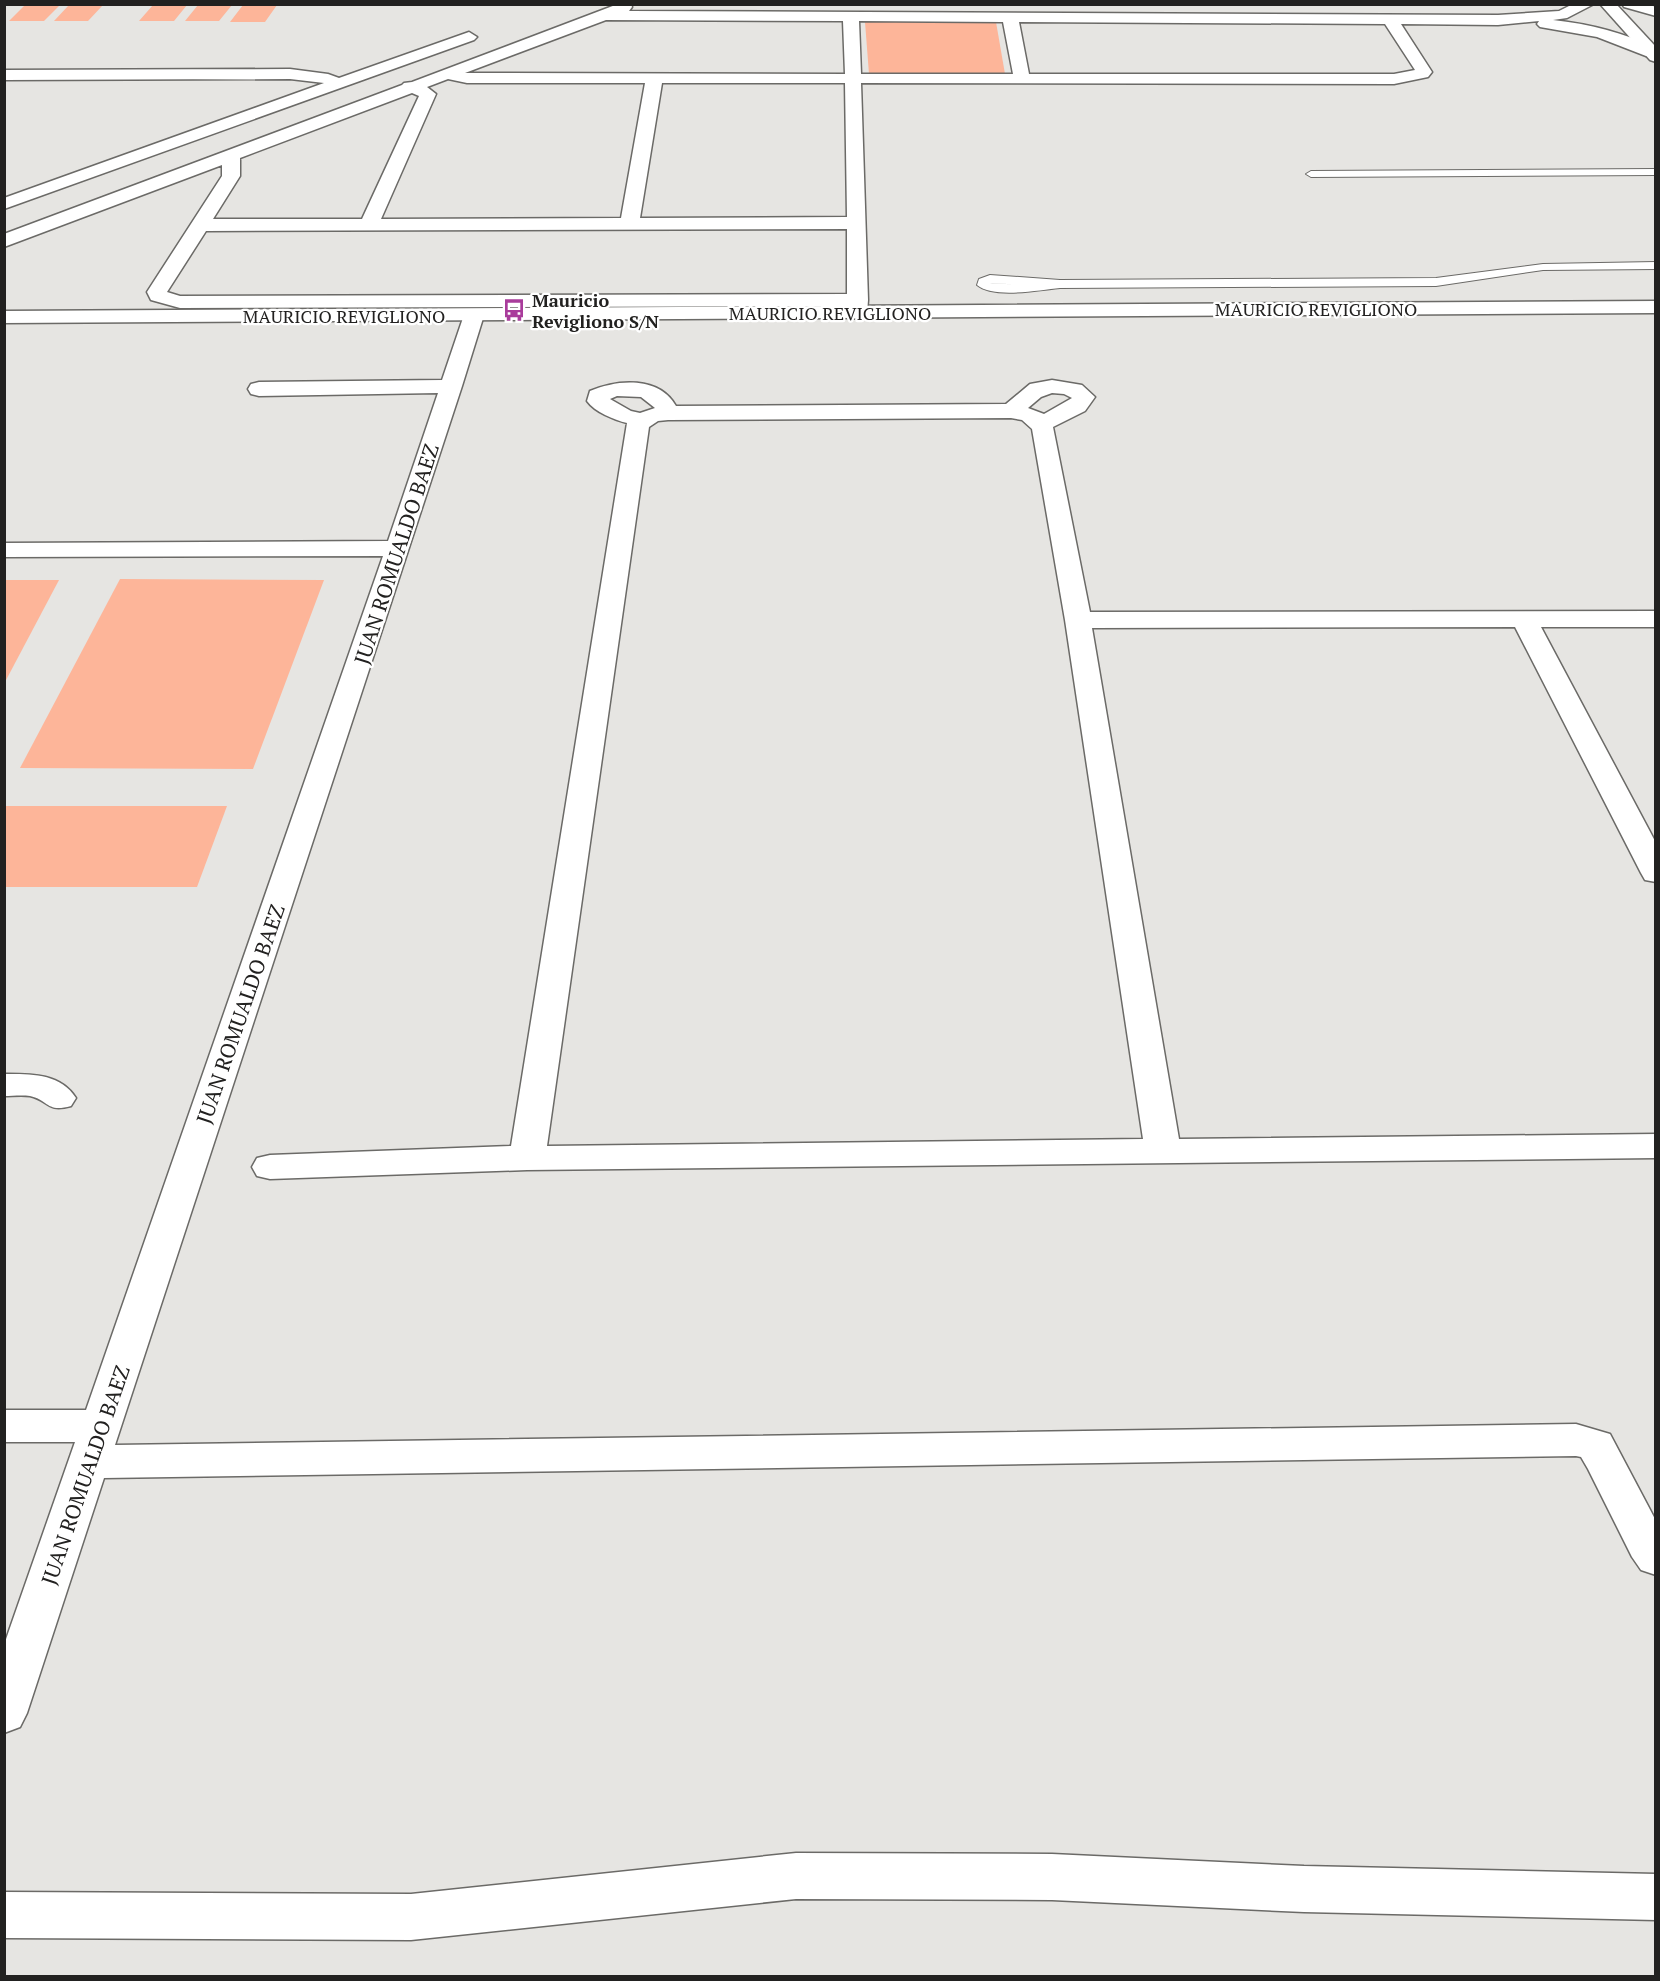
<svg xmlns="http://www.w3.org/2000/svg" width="1660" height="1981" viewBox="0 0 1660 1981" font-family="'PT Serif',serif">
	<rect width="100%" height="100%" fill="#e6e5e2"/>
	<!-- green -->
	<g fill="#fdb599">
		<path d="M26 4H60V5L44 21H9Z"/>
		<path d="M69 5V4L103 5 88 21H54Z"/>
		<path d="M153 5V4L187 5 174 21H139Z"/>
		<path d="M198 5V4L232 5 219 21H185Z"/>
		<path d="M243 5V4L277 5 265 22H230Z"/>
		<path d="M865 22H996L1005 74H869Z"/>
		<path d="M120 579 324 580 253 769 20 768Z"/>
		<path d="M5 580H59L5 682 4 580Z"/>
		<path d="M5 806H227L197 887H5Z"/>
	</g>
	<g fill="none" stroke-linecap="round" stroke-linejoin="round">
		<!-- lane casing -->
		<g stroke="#6b6a67" stroke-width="2">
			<g id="lane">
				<path d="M1656 169V175L1311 177 1306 174 1311 171Z"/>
				<path d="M1656 262V269L1543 270 1436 286 1060 288C1039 290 994 299 977 285L979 279 990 275 1060 280 1436 278 1543 264ZM990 283H992L1020 285Z"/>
			</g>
		</g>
		<!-- street casing -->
		<g stroke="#6b6a67" stroke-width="3">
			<g id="street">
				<path d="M618 4H631L632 7 629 11 1498 15 1559 11 1573 4H1594L1567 18 1553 20C1589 24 1624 32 1656 49V57L1646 56 1597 37 1540 27 1537 24 1539 21 1498 25 1401 24 1432 72 1428 77 1394 84 861 83 868 300 867 313 864 317 857 319 850 317 847 313V306L180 308 151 300 147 292 222 176V165L4 247V234L402 85 404 83 412 82ZM606 20 843 21 845 74 465 73ZM859 21 1003 22 1013 74H861ZM1019 22 1385 24 1415 70 1394 74H1029ZM448 79 467 83H645L621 218 381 219 436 94 427 87ZM662 83H845L847 217 640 218ZM412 93 419 96 362 219H213L240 176V158ZM847 229V294L180 296 167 292 206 231Z"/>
				<path d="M1622 4H1647L1656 7V16L1624 7Z"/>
				<path d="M469 32 477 37 474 40 4 209V198L324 83 290 79 4 80V70L290 69 328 74 339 78Z"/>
				<path d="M474 309 481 311 484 315 462 386 115 1445 1576 1424 1610 1434 1656 1521V1575L1641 1570 1632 1557 1588 1469 1581 1457 1576 1456 104 1478 27 1713 20 1727 4 1733V1645L75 1442H4V1410H86L383 556 4 557V543L388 541 438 393 259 396 251 394 248 389 251 384 259 382 442 380 464 315 467 311Z"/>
				<path d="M1052 380 1082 385 1095 397 1085 411 1053 427 1090 612 1656 611V627H1541L1656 843V882L1645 880 1641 873 1515 627 1092 628 1179 1139 1656 1134V1158L527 1170 270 1179 257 1176 252 1167 257 1158 270 1155 511 1146 627 423C614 420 595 412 587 401L590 391C618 379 659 376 676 406L1006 404 1030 384ZM1052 393 1064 394 1072 398 1044 414 1028 408 1041 397ZM617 396 641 397 655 408 640 413 631 411 610 399ZM1011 418 1022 420 1032 429 1065 620 1143 1139 547 1146 649 427 658 421 668 420Z"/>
				<path d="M4 1074C31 1074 60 1073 76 1098L71 1106C46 1113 49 1100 30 1096 22 1095 12 1096 4 1096Z"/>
				<path d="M796 1853 1052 1854 1304 1866 1656 1874V1920L1304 1912 1052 1900 796 1899 411 1940 4 1938V1892L411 1894Z"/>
			</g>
		</g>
		<!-- secondary casing -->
		<g stroke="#6b6a67" stroke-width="3">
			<g id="secondary">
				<path d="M1600 4H1616L1656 47V62L1650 60Z"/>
				<path d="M1656 301V313L4 323V311Z"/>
			</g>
		</g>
		<!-- lane -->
		<use href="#lane" fill="#fff" fill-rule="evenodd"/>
		<!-- street -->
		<use href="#street" fill="#fff" fill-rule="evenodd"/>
		<!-- secondary -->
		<use href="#secondary" fill="#fff" fill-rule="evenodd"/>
	</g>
	<!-- icons -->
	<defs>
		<g id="bus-bare" transform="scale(1.8)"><path d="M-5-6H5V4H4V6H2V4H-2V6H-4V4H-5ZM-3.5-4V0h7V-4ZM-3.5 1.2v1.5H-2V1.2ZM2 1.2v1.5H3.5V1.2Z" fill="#a93c9b" stroke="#fff" stroke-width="2.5" paint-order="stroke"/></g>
	</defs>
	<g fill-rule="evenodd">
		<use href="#bus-bare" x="514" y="310"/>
	</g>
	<g text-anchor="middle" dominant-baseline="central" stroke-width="4.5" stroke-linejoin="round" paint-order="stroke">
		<!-- far-poi labels -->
		<g font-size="18" font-weight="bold" fill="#222120" stroke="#fff" text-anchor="start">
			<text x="532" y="300">Mauricio<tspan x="532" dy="21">Revigliono S/N</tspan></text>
		</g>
		<!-- far-street labels -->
		<g font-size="18" fill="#222120" stroke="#fff">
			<text x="1316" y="309">MAURICIO REVIGLIONO</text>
			<text x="830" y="313">MAURICIO REVIGLIONO</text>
			<text x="344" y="316">MAURICIO REVIGLIONO</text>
		</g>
		<!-- street labels -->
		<g font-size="21" fill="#222120" stroke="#fff">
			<text transform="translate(396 554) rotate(-72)">JUAN ROMUALDO BAEZ</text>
			<text transform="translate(240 1014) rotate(-71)">JUAN ROMUALDO BAEZ</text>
			<text transform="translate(85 1475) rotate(-71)">JUAN ROMUALDO BAEZ</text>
		</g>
	</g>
	<!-- border -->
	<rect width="1660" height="1981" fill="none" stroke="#222120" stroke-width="12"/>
</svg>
